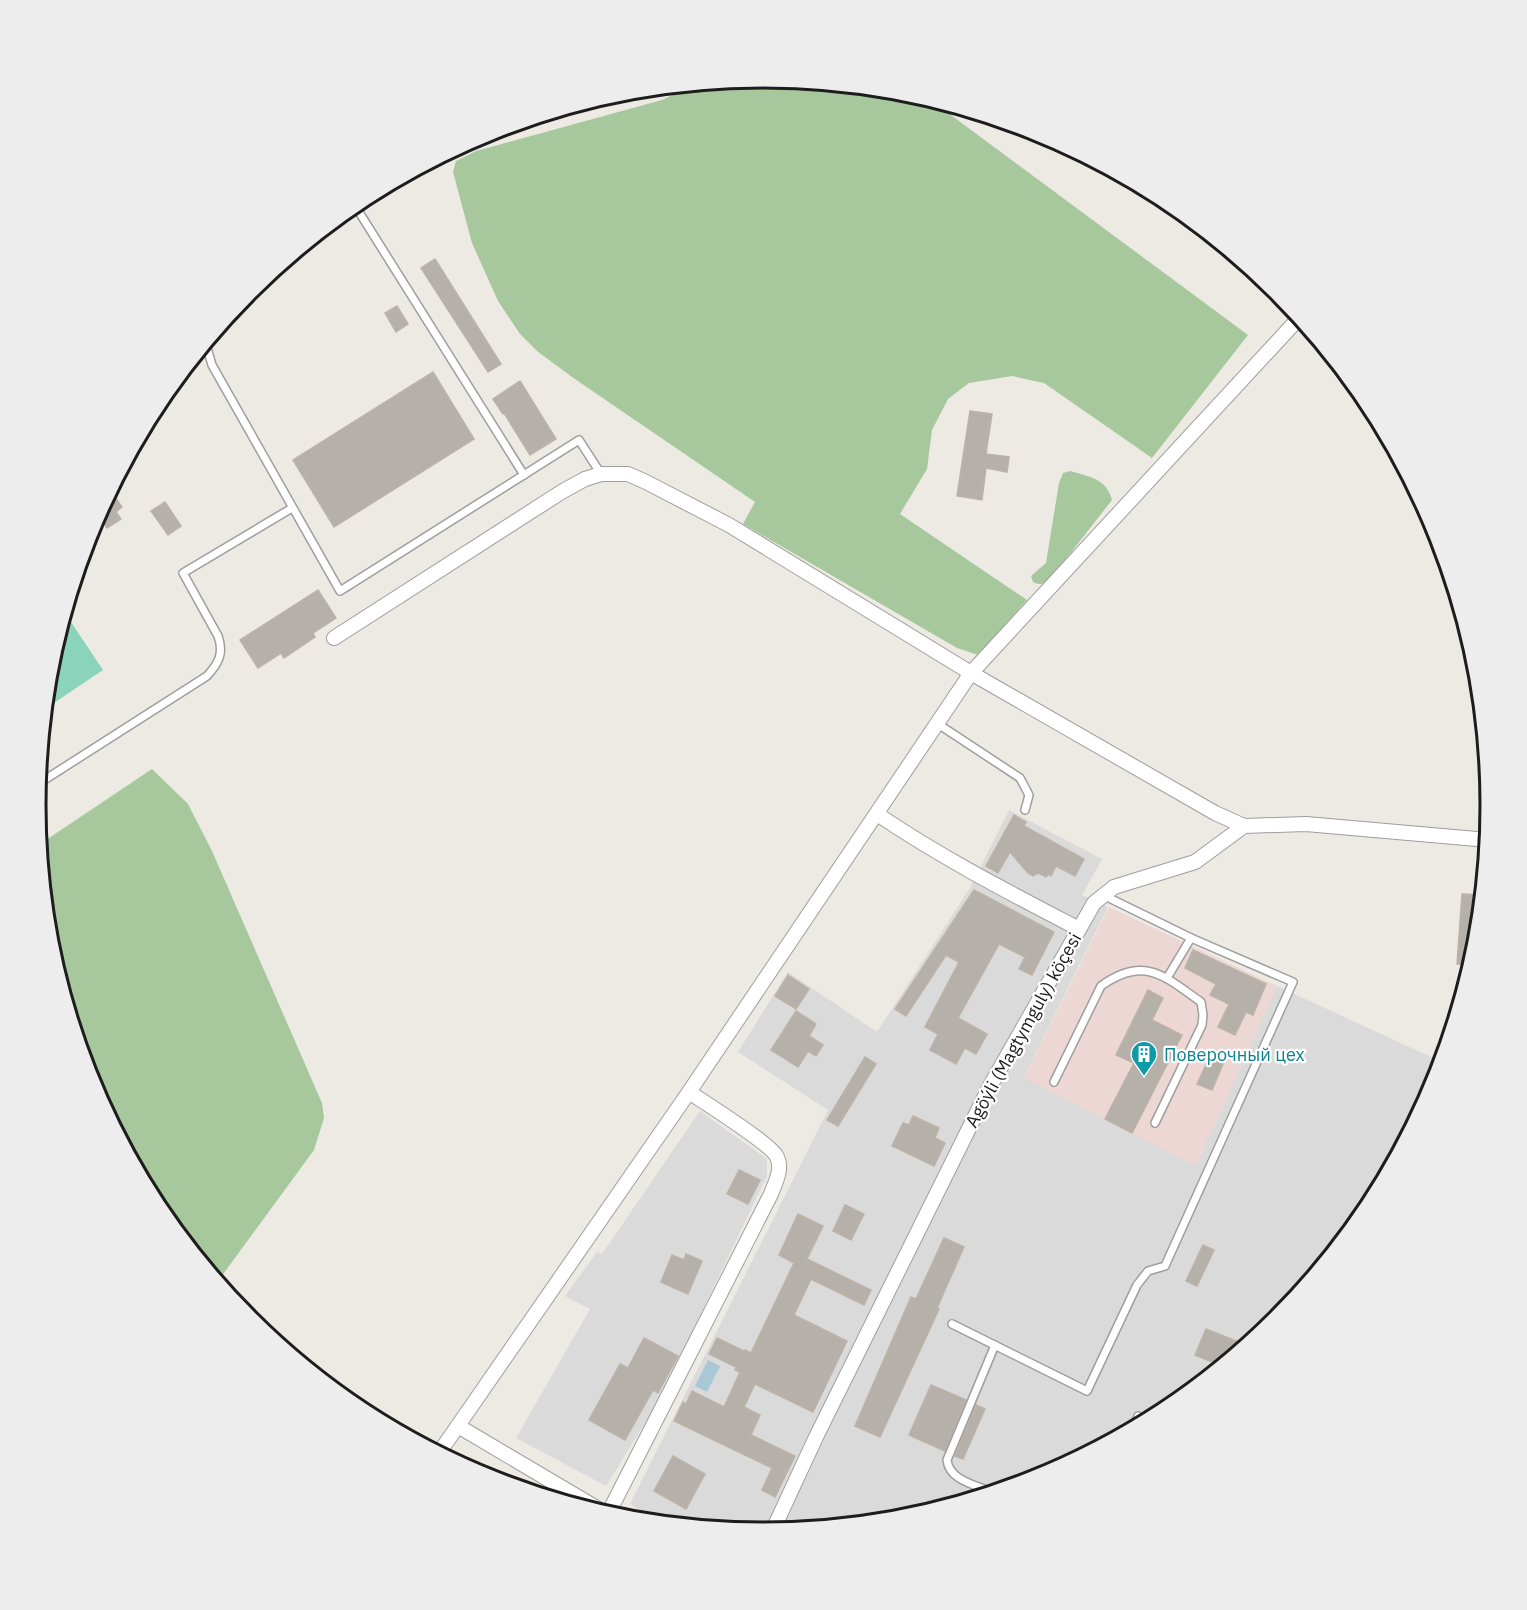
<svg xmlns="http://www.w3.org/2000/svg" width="1527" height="1610" viewBox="0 0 1527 1610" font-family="'IBM Plex Sans',sans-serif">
	<rect width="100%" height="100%" fill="#edeae4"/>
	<!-- residential -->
	<g fill="#dbdada">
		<path d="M1009 810 1102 859 1082 895 1108 907 1024 1077 1196 1165 1277 986 1442 1062 1435 1084 1368 1209 1278 1320 1167 1410 1042 1477 905 1519 763 1532 662 1523 630 1504 828 1110 738 1052 788 972 877 1032 970 888Z"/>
		<path d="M700 1111 767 1159V1176L661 1397 606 1486 516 1438 590 1309 565 1296 597 1252 602 1254Z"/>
	</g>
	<!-- commercial -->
	<path fill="#ecd7d5" d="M1109 907 1277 986 1196 1166 1024 1078Z"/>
	<!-- forest -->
	<g fill="#a7c79d">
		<path d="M764 78 906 92 928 98 1248 335 1152 458 1044 383 1012 376 969 383 948 399 932 430 927 469 900 514 1027 600 978 655 957 648 743 524 755 502 572 377 537 351 520 334 498 301 472 243 453 172 456 161 476 151 662 100 696 84Z"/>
		<path d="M1070 471C1090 477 1106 478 1112 500L1051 578C1045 584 1041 586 1033 582L1031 576 1046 563 1059 483 1063 473Z"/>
		<path d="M152 769 188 804 212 851 322 1103 324 1118 314 1150 218 1281 158 1209 91 1083 50 947 40 844Z"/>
	</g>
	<!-- pitch -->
	<path fill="#8bd3bb" d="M65 613 103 670 45 709 50 663Z"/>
	<!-- water -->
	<path fill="#a9c8d5" d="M708 1360 720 1366 707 1392 695 1386Z"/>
	<!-- building -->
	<g fill="#b6b0aa" stroke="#bcb2a8" stroke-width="1.5">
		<path d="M435 259 501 364 488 372 421 268Z"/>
		<path d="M397 306 408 324 396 332 385 313Z"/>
		<path d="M433 372 474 439 334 527 293 460Z"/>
		<path d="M520 381 556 439 530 455 504 413 503 414 493 399Z"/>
		<path d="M970 411 992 414 986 454 1009 457 1007 472 986 468 982 500 957 496Z"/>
		<path d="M111 491 122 507 116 512 121 519 107 528 98 514Z"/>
		<path d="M165 502 181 526 168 535 151 511Z"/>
		<path d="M318 590 336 618 313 633 315 637 284 658 281 653 258 668 240 640Z"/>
		<path d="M1014 815 1026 822 1024 826 1084 859 1075 876 1056 866 1051 876 1048 874 1046 877 1038 873 1033 876 1028 873 1010 852 998 873 986 866Z"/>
		<path d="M974 890 1054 932 1032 975 1019 969 1025 957 999 944 958 1018 987 1034 976 1054 965 1048 956 1064 930 1050 938 1034 925 1027 959 962 946 955 906 1016 895 1009Z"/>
		<path d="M1462 894 1482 895 1477 947 1472 965 1457 964Z"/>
		<path d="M1193 950 1266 984 1253 1015 1246 1012 1235 1035 1218 1027 1229 1004 1210 995 1216 984 1185 968Z"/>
		<path d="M788 975 809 989 796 1009 775 996Z"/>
		<path d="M1148 990 1163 998 1152 1020 1182 1035 1132 1133 1105 1119 1134 1063 1116 1055Z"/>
		<path d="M796 1011 816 1024 809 1036 823 1045 816 1056 808 1051 798 1067 771 1050Z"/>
		<path d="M865 1057 876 1064 838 1126 827 1120Z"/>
		<path d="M1209 1058 1223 1064 1212 1090 1197 1084Z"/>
		<path d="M913 1116 939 1128 935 1138 945 1143 934 1166 892 1146 903 1123 909 1125Z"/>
		<path d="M739 1170 760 1180 748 1204 727 1194Z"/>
		<path d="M845 1205 864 1214 851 1240 833 1231Z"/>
		<path d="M798 1214 823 1226 807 1259 871 1290 864 1305 811 1279 794 1315 847 1341 813 1412 755 1384 744 1407 760 1415 751 1435 795 1456 775 1497 762 1490 772 1468 674 1421 683 1402 686 1404 692 1391 724 1407 740 1372 735 1370 736 1367 709 1354 717 1338 744 1351 745 1350 751 1353 794 1263 779 1255Z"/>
		<path d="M944 1238 964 1247 937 1308 939 1309 880 1437 855 1426 911 1297 916 1299Z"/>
		<path d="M1203 1245 1214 1250 1197 1286 1186 1281Z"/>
		<path d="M686 1254 702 1261 688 1294 661 1282 672 1255 684 1260Z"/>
		<path d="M1206 1329 1246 1345 1222 1366 1195 1355Z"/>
		<path d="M644 1338 678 1356 658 1393 653 1390 625 1440 589 1420 620 1364 628 1368Z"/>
		<path d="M931 1385 966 1400 945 1451 909 1435Z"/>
		<path d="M976 1405 985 1409 963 1459 955 1456Z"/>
		<path d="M673 1456 705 1474 686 1509 654 1491Z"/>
	</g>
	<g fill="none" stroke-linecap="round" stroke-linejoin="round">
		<!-- service casing -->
		<g stroke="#9e9e9e" stroke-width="10">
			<g id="service">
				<path d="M354 204 524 475"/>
				<path d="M207 342V348L212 365 340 591 579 440 601 474"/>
				<path d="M938 724 1020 778 1029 795 1025 810"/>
				<path d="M38 784 207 676C219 663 224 653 218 636L183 573 292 508"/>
				<path d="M1167 978 1191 938"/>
				<path d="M1054 1082 1101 986C1144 955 1164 976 1201 1002L1203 1015 1202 1025 1155 1123"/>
				<path d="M952 1324 1087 1391 1137 1285 1148 1271 1165 1266 1293 982 1191 938 1103 895"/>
				<path d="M1133 1429 1138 1416"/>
				<path d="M992 1492C975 1485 949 1480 947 1460L995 1345"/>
			</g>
		</g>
		<!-- minor casing -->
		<g stroke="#9e9e9e" stroke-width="16">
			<g id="minor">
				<path d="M334 638 563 491 585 479 601 474H628L646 482 729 525 971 673 1215 813 1244 826"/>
				<path d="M877 814C942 858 1010 893 1079 929"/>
				<path d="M458 1426 605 1513"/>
				<path d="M439 1453 689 1092 971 673 1300 317"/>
				<path d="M608 1514 771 1194C775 1183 783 1169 777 1157 771 1144 705 1103 689 1092"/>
				<path d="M772 1532 816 1437 990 1086 1094 903 1114 887 1195 862 1244 826 1306 824 1488 840"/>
			</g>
		</g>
		<!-- service -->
		<use href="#service" stroke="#fff" stroke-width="7"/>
		<!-- minor -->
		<use href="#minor" stroke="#fff" stroke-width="14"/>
	</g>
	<!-- icons -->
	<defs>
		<g id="building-pin" transform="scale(1.35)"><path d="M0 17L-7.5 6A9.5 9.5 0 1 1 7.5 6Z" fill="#0f9aa8" stroke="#fff"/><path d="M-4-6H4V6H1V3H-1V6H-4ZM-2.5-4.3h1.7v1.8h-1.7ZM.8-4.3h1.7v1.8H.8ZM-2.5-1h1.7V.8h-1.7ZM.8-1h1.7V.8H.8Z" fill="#fff"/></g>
	</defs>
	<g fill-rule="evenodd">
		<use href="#building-pin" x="1144" y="1054"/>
	</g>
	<g text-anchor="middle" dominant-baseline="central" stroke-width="4.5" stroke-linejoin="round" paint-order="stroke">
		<!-- street labels -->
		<g font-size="18" fill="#1d1d1d" stroke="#fff">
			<text transform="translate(1023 1030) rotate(-61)">Agöýli (Magtymguly) köçesi</text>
		</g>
		<!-- culture labels -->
		<g font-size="18" fill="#0d838f" stroke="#fff" text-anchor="start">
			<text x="1164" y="1054">Поверочный цех</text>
		</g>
	</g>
	<!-- crop -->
	<path d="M0 0H1527V1610H0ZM46 805a717 717 0 1 1 1434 0a717 717 0 1 1-1434 0Z" fill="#ededed" fill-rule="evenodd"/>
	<path fill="none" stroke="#1d1d1d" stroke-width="3" d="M46 805a717 717 0 1 1 1434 0a717 717 0 1 1-1434 0Z"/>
</svg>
